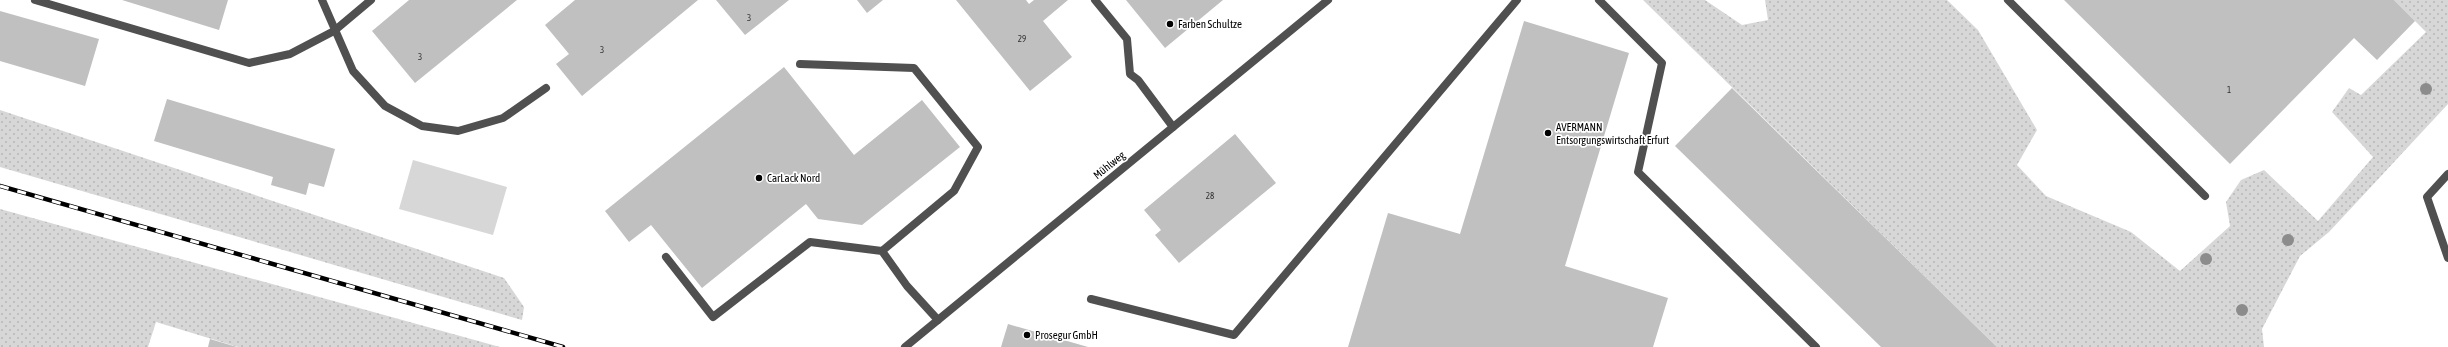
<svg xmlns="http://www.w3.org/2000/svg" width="2448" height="347" viewBox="0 0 2448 347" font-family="'Asap Condensed',sans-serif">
	<defs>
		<pattern id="grass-dots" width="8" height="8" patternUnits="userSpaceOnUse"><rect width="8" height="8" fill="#d7d7d7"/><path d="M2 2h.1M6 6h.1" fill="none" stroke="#b7b7b7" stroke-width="1.8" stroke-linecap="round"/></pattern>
	</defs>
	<rect width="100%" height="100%" fill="#fff"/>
	<!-- grass -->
	<g fill="url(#grass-dots)">
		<path d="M1643 0H1705L1742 25 1768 20 1765 0H1947L1978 30 2037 130 2017 165 2046 196 2131 232 2180 271 2230 226 2226 202 2241 180 2264 170 2318 221 2373 157 2332 112 2349 88 2361 95 2426 32 2394 0H2448V104L2329 232 2300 256 2262 329 2264 347H1997Z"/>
		<path d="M0 110 504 278 524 307 522 320 0 167Z"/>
		<path d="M0 209 500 347H238L156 322 148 347H0Z"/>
	</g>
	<!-- pitch -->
	<path fill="#d7d7d7" d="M413 160 507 187 493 235 399 209Z"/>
	<!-- building -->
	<g fill="#c0c0c0">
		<path d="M122 0H228L219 30Z"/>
		<path d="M409 0H517L415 83 372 31Z"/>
		<path d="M575 0H698L582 96 556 64 569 54 545 25Z"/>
		<path d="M716 0H789L745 35Z"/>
		<path d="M857 0H883L867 13Z"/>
		<path d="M956 0H1026L1029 4 1034 0H1068L1043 21 1072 57 1030 91Z"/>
		<path d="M1126 0H1223L1165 48Z"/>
		<path d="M2064 0H2394L2415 21 2377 60 2354 38 2230 164Z"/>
		<path d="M0 11 99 39 85 86 0 61Z"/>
		<path d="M1524 21 1629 53 1565 266 1668 298 1653 347H1348L1388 213 1460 234Z"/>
		<path d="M784 67 854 155 922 100 960 147 862 225 818 219 806 204 702 288 651 225 629 242 605 211Z"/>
		<path d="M1732 88 1997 347H1881L1675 146Z"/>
		<path d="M167 99 335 149 324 187 309 183 306 195 271 185 273 177 154 141Z"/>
		<path d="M1235 134 1276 183 1179 263 1155 235 1161 230 1144 210Z"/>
		<path d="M1008 324 1088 347H1001Z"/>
		<path d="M210 339 237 347H208Z"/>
	</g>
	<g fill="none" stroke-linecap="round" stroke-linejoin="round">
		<!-- service -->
		<g stroke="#505050" stroke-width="8">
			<path d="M35 0 249 63 290 54 334 31 371 0"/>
			<path d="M322 0 353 71 385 106 422 126 458 131 503 118 546 88"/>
			<path d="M1095 0 1127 39 1130 74 1138 80 1173 127"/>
			<path d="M1599 0 1662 63 1638 172 1816 347"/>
			<path d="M2008 0 2205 196"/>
			<path d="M800 64 914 68 978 147 954 191 882 251"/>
			<path d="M2448 174 2427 197 2448 258"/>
			<path d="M666 257 713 317 810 242 882 251 907 286 938 320"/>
			<path d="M1091 299 1234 335 1517 0"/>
		</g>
		<!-- minor -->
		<path stroke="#505050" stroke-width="8" d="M905 347 1328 0"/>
		<!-- rail casing -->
		<g stroke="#000" stroke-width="4.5">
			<path id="rail" d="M0 186 563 347"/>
		</g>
		<!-- rail -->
		<use href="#rail" stroke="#fff" stroke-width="3" stroke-dasharray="9" stroke-linecap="butt"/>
	</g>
	<!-- trees -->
	<g fill="#8c8c8c">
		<circle cx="2426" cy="89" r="6"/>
		<circle cx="2288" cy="240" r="6"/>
		<circle cx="2206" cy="259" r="6"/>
		<circle cx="2242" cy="310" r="6"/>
	</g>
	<!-- markers -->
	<g fill="#000" stroke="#fff" stroke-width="1.5">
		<circle cx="1170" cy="24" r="4"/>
		<circle cx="1548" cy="133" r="4"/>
		<circle cx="759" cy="178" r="4"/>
		<circle cx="1027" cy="335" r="4"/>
	</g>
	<g text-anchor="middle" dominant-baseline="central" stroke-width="3.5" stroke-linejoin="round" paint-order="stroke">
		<!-- number labels -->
		<g font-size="9" fill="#303030">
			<text x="749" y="18">3</text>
			<text x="1022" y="39">29</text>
			<text x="602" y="50">3</text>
			<text x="420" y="57">3</text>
			<text x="2229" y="90">1</text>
			<text x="1210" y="196">28</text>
		</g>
		<!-- poi labels -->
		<g font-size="11" fill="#000" stroke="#fff" text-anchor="start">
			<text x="1178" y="24">Farben Schultze</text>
			<text x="1556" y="127">AVERMANN<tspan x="1556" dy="13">Entsorgungswirtschaft Erfurt</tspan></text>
			<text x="767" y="178">CarLack Nord</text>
			<text x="1035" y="335">Prosegur GmbH</text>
		</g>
		<!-- street labels -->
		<g font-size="11" fill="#000" stroke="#fff">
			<text transform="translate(1109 165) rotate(-39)">Mühlweg</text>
		</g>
	</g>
</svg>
